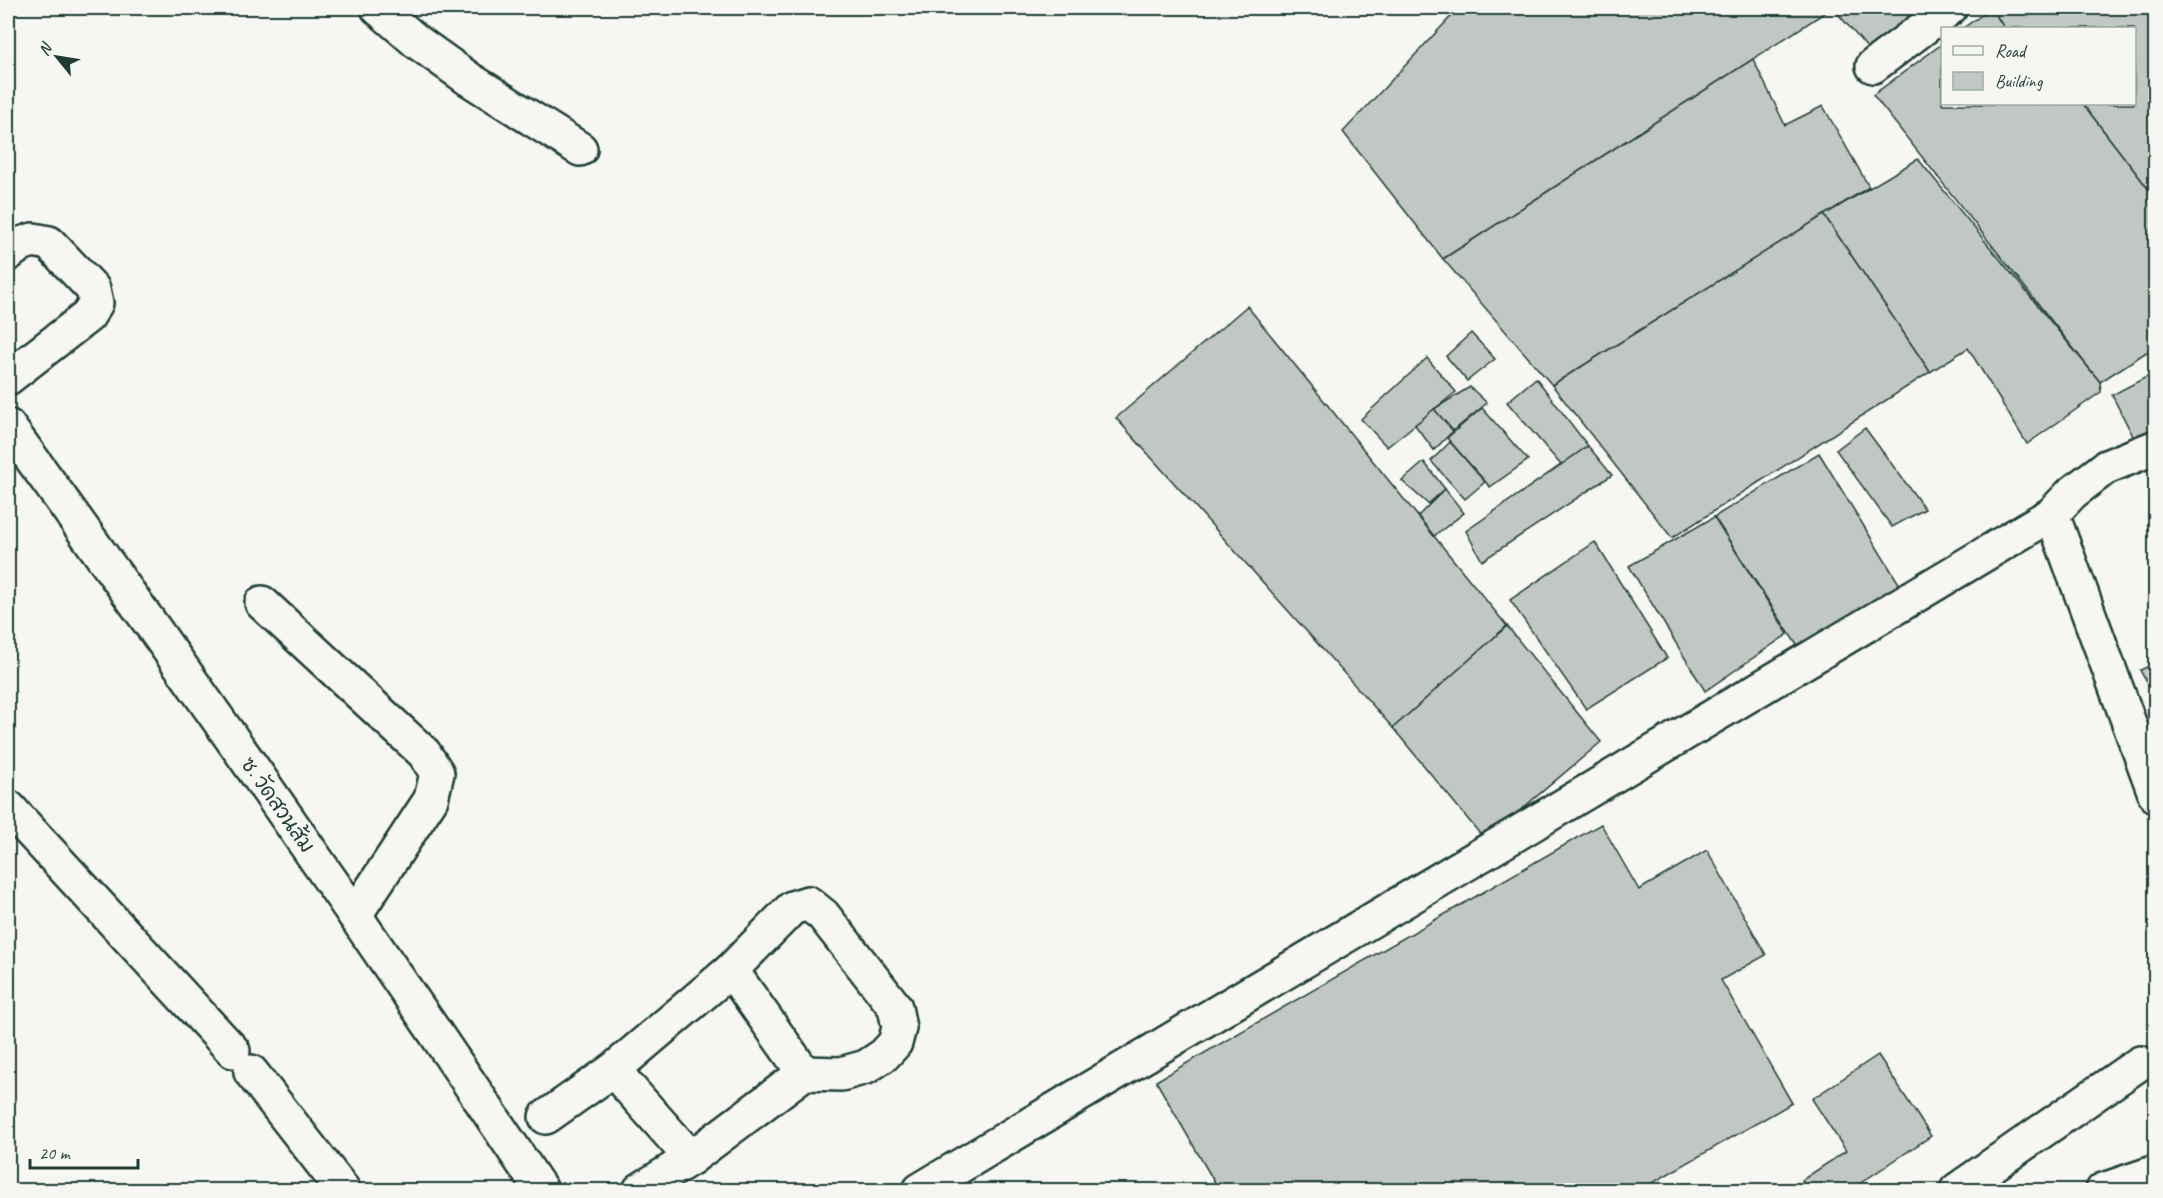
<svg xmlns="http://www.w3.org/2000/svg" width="2163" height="1198" viewBox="0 0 2163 1198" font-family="Caveat,'Playpen Sans Thai',sans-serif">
	<rect width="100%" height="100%" fill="#f6f6f2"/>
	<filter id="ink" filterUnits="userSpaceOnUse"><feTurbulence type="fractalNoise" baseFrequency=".0167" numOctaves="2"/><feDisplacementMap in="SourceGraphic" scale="12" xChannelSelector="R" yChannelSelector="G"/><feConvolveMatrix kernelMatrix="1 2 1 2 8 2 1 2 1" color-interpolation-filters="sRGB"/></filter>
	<g filter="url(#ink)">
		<!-- building -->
		<g fill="#c1c8c3" stroke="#1f3d34" stroke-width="1.5">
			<path d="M1459 8H1832L1443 259 1343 132Z"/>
			<path d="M1833 8H1931L1875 57Z"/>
			<path d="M1992 8 2004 28H1963Z"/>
			<path d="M1992 8H2156V199L2083 104H2134V28H2004Z"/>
			<path d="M1942 44V104H2083L2156 199V346L2100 382 1873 95Z"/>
			<path d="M1753 59 1785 125 1823 106 1869 187 1552 385 1443 259Z"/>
			<path d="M1918 159 2100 382 2101 392 2027 444 1968 348 1930 372 1824 215Z"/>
			<path d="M1824 215 1930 372 1672 538 1552 385Z"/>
			<path d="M1247 306 1507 626 1393 728 1116 418Z"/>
			<path d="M1471 333 1495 359 1467 381 1446 356Z"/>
			<path d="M1427 358 1456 392 1387 447 1361 419Z"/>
			<path d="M2156 372V427L2134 438 2112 395Z"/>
			<path d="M1536 378 1588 446 1561 465 1507 402Z"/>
			<path d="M1470 387 1487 403 1453 431 1434 409Z"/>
			<path d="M1482 408 1528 460 1490 487 1447 438Z"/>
			<path d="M1434 409 1453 431 1434 450 1415 425Z"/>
			<path d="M1865 428 1925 509 1892 527 1836 450Z"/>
			<path d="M1450 442 1485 482 1465 499 1431 461Z"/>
			<path d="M1588 446 1612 475 1482 561 1466 531Z"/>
			<path d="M1819 453 1906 595 1802 653 1714 517Z"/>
			<path d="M1424 462 1445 489 1428 504 1402 481Z"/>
			<path d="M1445 489 1464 513 1434 536 1418 516Z"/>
			<path d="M1714 517 1788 634 1705 691 1629 566Z"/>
			<path d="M1595 542 1667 658 1586 709 1510 600Z"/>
			<path d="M1507 626 1601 742 1485 840 1393 728Z"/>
			<path d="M2156 663V699L2140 670Z"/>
			<path d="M1601 824 1639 890 1707 850 1766 955 1721 980 1792 1103 1640 1190H1219L1156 1081Z"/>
			<path d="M1878 1055 1931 1136 1850 1190H1806L1802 1180 1846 1151 1812 1099Z"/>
		</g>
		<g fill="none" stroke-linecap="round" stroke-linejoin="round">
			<!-- minor casing -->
			<g stroke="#1f3d34" stroke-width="38">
				<g id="minor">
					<path d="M378 8 416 41 469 79 580 149"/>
					<path d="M1873 66 1950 8"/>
					<path d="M8 254 21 244 33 240 49 243 93 289 96 303 88 316 8 378"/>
					<path d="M8 426C191 677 369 932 541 1190"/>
					<path d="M2052 514 2156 796"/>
					<path d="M262 603 424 753 437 773 431 799 355 915"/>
					<path d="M8 807 233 1051"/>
					<path d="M251 1072 343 1190"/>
					<path d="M546 1117 613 1070"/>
					<path d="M691 1158 613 1070 731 970 804 1073"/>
					<path d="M640 1190 691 1158 804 1073 841 1074 866 1067 884 1055 895 1043 899 1028 895 1007 823 915 808 903 792 908 731 970"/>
					<path d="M920 1190 2052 514 2072 493 2106 467 2156 447"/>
					<path d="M1957 1190 2140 1063"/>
					<path d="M2103 1190 2156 1172"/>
				</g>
			</g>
			<!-- minor -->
			<use href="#minor" stroke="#f6f6f2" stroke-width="33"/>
		</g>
	</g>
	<g text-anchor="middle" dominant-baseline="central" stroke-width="6" stroke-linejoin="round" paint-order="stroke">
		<!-- street labels -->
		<g font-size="21" fill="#1f3d34" stroke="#f6f6f2">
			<text transform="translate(278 805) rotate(55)">ซ. วัดสวนส้ม</text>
		</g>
	</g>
	<!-- margin -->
	<rect width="2163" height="1198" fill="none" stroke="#f6f6f2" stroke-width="30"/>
	<rect x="15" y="15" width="2133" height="1168" fill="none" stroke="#1f3d34" stroke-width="2" filter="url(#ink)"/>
	<!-- legend -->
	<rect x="1941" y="27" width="195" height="78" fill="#f6f6f2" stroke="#a0aca6" stroke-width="1.5"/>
	<rect x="1953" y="46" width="30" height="9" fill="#f6f6f2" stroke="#a0aca6" stroke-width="1.5"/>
	<text x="1995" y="57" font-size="18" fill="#1f3d34">Road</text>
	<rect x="1953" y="72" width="30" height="18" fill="#c1c8c3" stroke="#a0aca6" stroke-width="1.5"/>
	<text x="1995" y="87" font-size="18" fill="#1f3d34">Building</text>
	<!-- north arrow -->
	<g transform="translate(57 57) rotate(300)" stroke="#f6f6f2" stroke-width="4.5" paint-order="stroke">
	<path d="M0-4.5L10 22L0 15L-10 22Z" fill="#1f3d34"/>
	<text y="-9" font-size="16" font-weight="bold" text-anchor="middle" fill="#1f3d34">N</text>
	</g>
	<!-- scale -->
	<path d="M30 1159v9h108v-9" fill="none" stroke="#1f3d34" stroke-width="3"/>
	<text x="39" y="1159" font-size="18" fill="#1f3d34" stroke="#f6f6f2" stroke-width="4.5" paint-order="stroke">20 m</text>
</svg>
